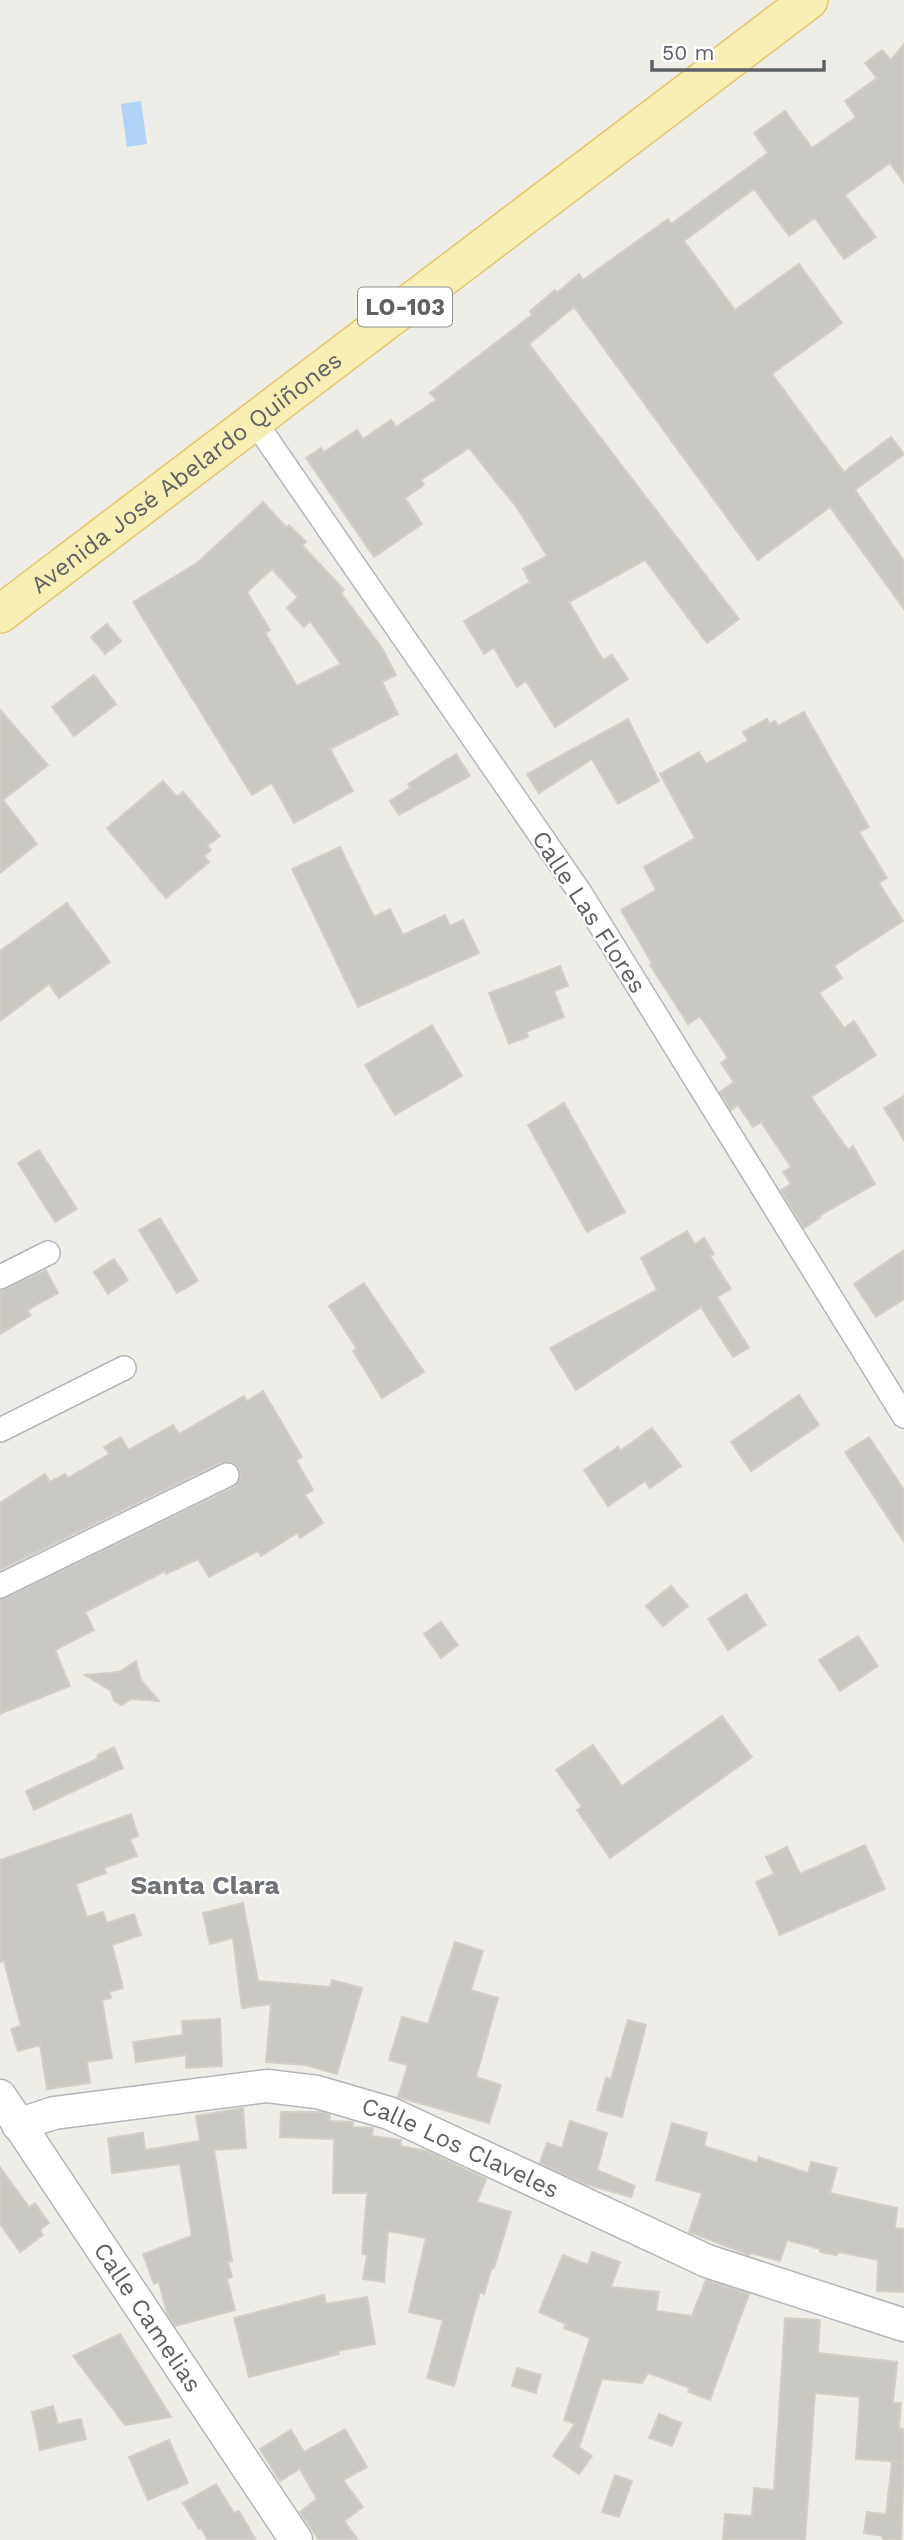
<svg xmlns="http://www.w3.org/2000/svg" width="904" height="2540" viewBox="0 0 904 2540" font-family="'Work Sans',sans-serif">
	<rect width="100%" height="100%" fill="#efede7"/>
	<!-- water -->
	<path fill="#afd4f7" d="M141 101 147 144 127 147 121 104Z"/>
	<!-- building -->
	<g fill="#cac8c3" stroke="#d3cfc5" stroke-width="2" fill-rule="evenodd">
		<path d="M904 44V183L890 163 845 195 876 237 844 259 815 218 789 236 754 189 684 241 735 310 799 264 842 323 772 374 844 472 891 437 904 454 855 490 904 561V609L830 507 758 560 574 307 529 344 739 619 707 643 645 560 569 602 603 660 612 655 628 679 555 727 526 681 517 687 494 648 484 654 464 621 530 582 523 569 547 556 518 509 469 448 421 480 424 485 405 498 422 524 374 557 306 458 321 448 324 452 357 430 363 439 391 420 396 427 436 400 430 393 532 315 530 311 555 290 557 293 579 274 583 280 668 219 671 224 768 153 754 133 785 111 812 148 856 117 845 101 877 78 865 63 882 50 891 60Z"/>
		<path d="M263 502 286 527 289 525 306 542 302 545 344 590 341 593 382 648 396 675 382 682 398 714 330 749 353 791 294 823 272 783 252 795 133 602 197 563ZM272 569 298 597 287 608 304 627 310 621 341 664 297 686 265 633 270 630 247 592Z"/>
		<path d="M107 624 121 641 105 654 91 637Z"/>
		<path d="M94 675 116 704 74 736 52 707Z"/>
		<path d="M0 710 48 765 3 800 37 844 0 873Z"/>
		<path d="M804 712 869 827 859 832 887 878 879 883 903 921 834 966 842 978 819 993 844 1028 854 1021 876 1055 811 1097 848 1150 853 1146 875 1184 819 1216 820 1218 804 1228 781 1190 791 1184 783 1172 791 1167 761 1122 753 1127 738 1105 731 1110 720 1092 734 1082 721 1063 728 1058 700 1016 688 1024 650 965 652 963 621 910 656 890 644 867 695 838 660 774 699 752 706 764 748 741 743 732 767 719 769 724 775 721 778 726Z"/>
		<path d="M628 719 659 781 618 804 592 759 539 793 527 774Z"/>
		<path d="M456 754 470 776 399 815 390 801 410 788 408 784Z"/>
		<path d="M163 781 177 797 183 792 220 836 207 846 211 850 204 856 209 862 166 898 107 828Z"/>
		<path d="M340 847 374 917 390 909 403 935 445 915 450 926 463 920 479 953 358 1007 292 869Z"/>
		<path d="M67 903 110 962 59 998 49 984 0 1021V951Z"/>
		<path d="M560 966 568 986 554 991 564 1017 526 1032 528 1037 509 1044 489 993Z"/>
		<path d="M432 1025 462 1076 395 1115 365 1065Z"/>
		<path d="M904 1096V1140L884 1108Z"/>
		<path d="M564 1103 625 1212 587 1232 528 1125Z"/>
		<path d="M39 1150 77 1209 55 1222 18 1163Z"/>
		<path d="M160 1218 198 1281 177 1293 139 1230Z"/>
		<path d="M687 1231 695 1244 704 1238 714 1254 710 1256 731 1289 717 1297 749 1348 733 1357 701 1307 576 1390 550 1348 657 1290 641 1258Z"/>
		<path d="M904 1250V1299L876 1317 854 1284Z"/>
		<path d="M114 1259 128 1280 108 1294 94 1272Z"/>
		<path d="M46 1270 58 1293 27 1310 31 1315 0 1334V1291Z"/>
		<path d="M364 1283 424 1372 382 1398 353 1351 357 1349 329 1306Z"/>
		<path d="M263 1391 302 1457 296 1460 313 1490 305 1495 323 1523 300 1538 297 1533 261 1556 258 1551 209 1577 198 1559 166 1574 165 1571 85 1612 94 1630 55 1650 70 1686 0 1714V1600L233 1488 241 1475 234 1463 221 1462 0 1570V1503L45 1474 50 1482 65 1474 68 1478 109 1454 104 1447 121 1437 128 1450 173 1425 179 1434 244 1396 247 1401Z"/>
		<path d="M799 1395 819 1425 751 1471 731 1442Z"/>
		<path d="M652 1428 681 1466 650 1488 645 1481 608 1506 584 1470 618 1447 620 1451Z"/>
		<path d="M869 1437 904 1490V1542L845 1452Z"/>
		<path d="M671 1586 688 1606 663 1626 646 1606Z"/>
		<path d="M746 1594 766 1625 728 1650 708 1619Z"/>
		<path d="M441 1622 458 1645 441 1658 424 1634Z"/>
		<path d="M858 1636 878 1666 840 1691 819 1660Z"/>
		<path d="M136 1661 141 1680 159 1701 131 1699 122 1705 114 1701 111 1691 85 1675 119 1672Z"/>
		<path d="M722 1716 752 1757 610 1858 577 1810 582 1807 556 1770 593 1745 622 1786Z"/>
		<path d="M114 1747 123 1768 34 1810 26 1791 97 1759 98 1755Z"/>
		<path d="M131 1814 138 1836 130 1839 137 1856 104 1868 106 1873 76 1884 87 1917 103 1912 107 1923 134 1914 141 1935 112 1945 123 1988 109 1992 111 1998 102 2000 112 2058 87 2062 90 2083 47 2089 40 2045 18 2051 11 2029 21 2026 4 1961 0 1962V1860Z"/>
		<path d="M865 1845 885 1889 780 1935 756 1882 774 1874 766 1857 787 1847 800 1874Z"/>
		<path d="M243 1903 258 1981 330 1987 332 1980 362 1988 337 2074 306 2065 266 2062 271 2004 242 2008 233 1938 210 1944 203 1913Z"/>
		<path d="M455 1942 483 1951 471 1990 498 1998 476 2077 501 2085 489 2123 398 2097 408 2065 389 2060 402 2017 428 2024Z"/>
		<path d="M220 2019 222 2066 186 2068V2055L136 2062 133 2042 183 2035 182 2021Z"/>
		<path d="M628 2020 646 2025 622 2117 597 2110 606 2078 611 2079Z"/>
		<path d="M243 2108 246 2148 214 2150 232 2261 228 2262 232 2277 227 2279 235 2310 175 2326 167 2313 159 2282 154 2284 143 2254 192 2236 180 2164 112 2173 108 2138 143 2133 145 2150 200 2141 196 2116Z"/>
		<path d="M281 2112H321L330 2115V2121L353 2122V2127L373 2128 372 2136 401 2140 400 2146 427 2151 486 2179 477 2202 511 2212 494 2268 492 2267 484 2294 480 2292 454 2386 427 2378 443 2320 409 2312 426 2238 388 2231 384 2282 363 2279 367 2255 362 2254 367 2193H333L334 2139 280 2137Z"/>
		<path d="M570 2121 607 2133 597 2170 635 2186 631 2197 585 2184 540 2163 547 2143 562 2148Z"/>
		<path d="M672 2123 707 2133 704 2146 757 2163 759 2157 808 2173 811 2162 837 2168 830 2193 897 2208 895 2228 904 2229V2292L877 2291 878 2260 838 2252 837 2255 820 2252V2249L787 2240 780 2261 751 2253 749 2255 689 2232 702 2193 656 2180Z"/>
		<path d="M0 2167 29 2207 35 2203 49 2223 40 2230 43 2235 20 2252 0 2224Z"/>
		<path d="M592 2252 620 2262 611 2287 659 2292 656 2311 692 2316 706 2280 749 2294 710 2400 688 2392 690 2388 648 2373 642 2383 602 2379 579 2447 592 2456 579 2474 553 2456 575 2424 564 2420 590 2338 564 2328 566 2324 539 2312 563 2255 588 2265Z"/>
		<path d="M324 2295 326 2304 367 2297 375 2344 338 2351 339 2354 249 2377 234 2318Z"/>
		<path d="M785 2318 820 2320 818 2353 897 2362 893 2403H901L899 2428 904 2429V2462L856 2459 860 2397 815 2393 805 2540H723L725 2514 752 2516 754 2488 774 2490Z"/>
		<path d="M120 2334 171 2417 125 2425 73 2356Z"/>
		<path d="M517 2368 541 2375 536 2393 512 2386Z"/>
		<path d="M53 2406 58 2424 81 2419 86 2439 40 2450 32 2412Z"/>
		<path d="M659 2414 681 2423 672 2446 649 2438Z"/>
		<path d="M345 2429 367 2467 343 2480 363 2507 344 2521 358 2540H319L300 2512 317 2499 300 2469 280 2481 260 2449 291 2430 304 2452Z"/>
		<path d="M169 2440 188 2483 148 2500 129 2457Z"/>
		<path d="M892 2462 904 2463 901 2540H883V2536L864 2533 867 2512 886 2514Z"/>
		<path d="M615 2475 632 2481 619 2517 602 2512Z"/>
		<path d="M216 2484 234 2513 239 2511 256 2540H208L201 2528 199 2529 183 2503Z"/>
	</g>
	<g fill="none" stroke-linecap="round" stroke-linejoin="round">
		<!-- street casing -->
		<g stroke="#b3b6ba" stroke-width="26">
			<g id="street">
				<path d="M255 422 581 894 904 1416"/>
				<path d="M0 1277 48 1253"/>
				<path d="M0 1430 124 1368"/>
				<path d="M0 1586 227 1475"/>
			</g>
		</g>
		<!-- secondary casing -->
		<g stroke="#b3b5b9" stroke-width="35">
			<g id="secondary">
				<path id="s1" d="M0 2096 296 2540"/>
				<path id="s2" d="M18 2125 54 2113 267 2086 317 2092 389 2113 707 2261 904 2325"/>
			</g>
		</g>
		<!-- primary casing -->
		<g stroke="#e3c76b" stroke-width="40">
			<g id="primary">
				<path id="s3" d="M0 614 809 0"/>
			</g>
		</g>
		<!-- street -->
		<use href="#street" stroke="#fff" stroke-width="23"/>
		<!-- secondary -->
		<use href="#secondary" stroke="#fff" stroke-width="32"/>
		<!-- primary -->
		<use href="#primary" stroke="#f7efb3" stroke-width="37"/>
	</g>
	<g text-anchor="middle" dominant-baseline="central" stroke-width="5" stroke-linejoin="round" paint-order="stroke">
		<!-- shield labels -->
		<rect fill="#fff" stroke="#8e9093" stroke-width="2" x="358" y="287.5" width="94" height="39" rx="5"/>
		<g font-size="23" font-weight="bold" fill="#5e6165">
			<text x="405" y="307">LO-103</text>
		</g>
		<!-- street labels -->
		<g font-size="24" fill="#5e6165" stroke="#fff">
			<text stroke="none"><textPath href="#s3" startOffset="234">Avenida José Abelardo Quiñones</textPath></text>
			<text transform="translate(589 912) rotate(57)">Calle Las Flores</text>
			<text stroke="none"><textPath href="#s2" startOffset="457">Calle Los Claveles</textPath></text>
			<text stroke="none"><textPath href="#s1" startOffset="266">Calle Camelias</textPath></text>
		</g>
		<!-- neighbourhood labels -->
		<g font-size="26" font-weight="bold" fill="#6f7377" stroke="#fff">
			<text x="205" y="1885">Santa Clara</text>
		</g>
	</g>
	<!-- scale -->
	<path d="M652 60v10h172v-10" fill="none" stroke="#5e6165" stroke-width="3.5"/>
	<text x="662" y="60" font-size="21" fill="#5e6165" stroke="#ffffff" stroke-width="5" paint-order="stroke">50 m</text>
</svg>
